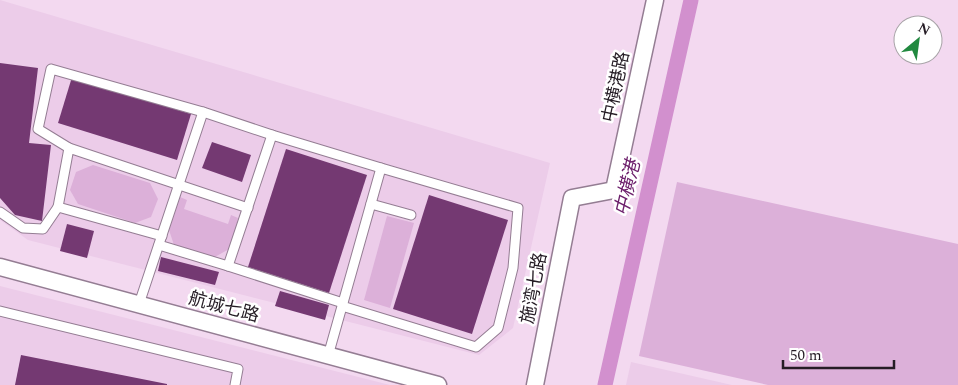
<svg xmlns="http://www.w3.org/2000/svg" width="958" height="385" viewBox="0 0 958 385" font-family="Spectral,'Noto Sans SC',serif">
	<rect width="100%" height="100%" fill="#f3d9f0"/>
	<!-- built -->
	<g fill="#eccce9">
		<path d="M0 0 550 163 513 328 479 355 28 240 0 220Z"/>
		<path d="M0 286 390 385H0Z"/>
		<path d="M631 362 732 385H626Z"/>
	</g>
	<!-- green -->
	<g fill="#dcb0d9">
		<path d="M93 165 150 183 158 199 151 217 135 223 78 204 70 190 76 172Z"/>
		<path d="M677 182 958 244V385H768L639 356Z"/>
		<path d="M180 197 187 200 184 209 228 224 231 215 238 218 231 248 213 258 174 245 168 227Z"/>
		<path d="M387 216 414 223 390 308 364 300Z"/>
	</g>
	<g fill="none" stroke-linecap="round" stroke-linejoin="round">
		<!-- canal -->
		<path stroke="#d290ce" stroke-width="15" d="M605 385 691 0"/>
	</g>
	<!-- building -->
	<g fill="#743972">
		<path d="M0 63 38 68 29 143 51 145 42 221 15 215 0 198Z"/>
		<path d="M72 77 191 114 177 160 58 123Z"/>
		<path d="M212 142 251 155 242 182 202 168Z"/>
		<path d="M286 149 367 175 329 293 248 267Z"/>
		<path d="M429 195 508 220 472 334 393 309Z"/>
		<path d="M67 224 94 231 87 258 60 251Z"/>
		<path d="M161 257 219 272 215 285 158 271Z"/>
		<path d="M280 291 329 305 325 320 275 306Z"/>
		<path d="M21 355 167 384V385H15Z"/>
	</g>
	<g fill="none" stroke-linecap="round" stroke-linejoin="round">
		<!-- service casing -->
		<g stroke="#947d93" stroke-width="11">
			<g id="service">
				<path d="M69 148 38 129 51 69 203 112"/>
				<path d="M371 204 411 215"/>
				<path d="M0 212 23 228 43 229 58 207"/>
				<path d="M162 236 58 207 69 148 248 208"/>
				<path d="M159 245 228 266"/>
				<path d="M343 303 228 266 272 135 381 168"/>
				<path d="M139 304 203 112 272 135"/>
				<path d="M0 311 238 369 235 385"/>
				<path d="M328 356 381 168 518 208 513 268 498 328 476 347 342 306"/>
			</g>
		</g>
		<!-- minor casing -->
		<g stroke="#947d93" stroke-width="19">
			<g id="minor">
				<path d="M0 267 438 385"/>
				<path d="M535 385 572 198 614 190 655 0"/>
			</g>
		</g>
		<!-- service -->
		<use href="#service" stroke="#fff" stroke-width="9"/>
		<!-- minor -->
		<use href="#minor" stroke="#fff" stroke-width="16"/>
	</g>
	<g text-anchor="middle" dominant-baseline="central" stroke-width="5" stroke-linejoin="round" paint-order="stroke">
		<!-- street labels -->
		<g font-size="18" fill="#251c25" stroke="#fff">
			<text transform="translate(616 87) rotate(-78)">中横港路</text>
			<text transform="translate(534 288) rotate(-79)">施湾七路</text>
			<text transform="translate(224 307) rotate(15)">航城七路</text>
		</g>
		<!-- water labels -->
		<g font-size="19" font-style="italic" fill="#6e216d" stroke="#fff">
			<text transform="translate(628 188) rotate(-77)">中横港</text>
		</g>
	</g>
	<!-- north arrow -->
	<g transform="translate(918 40) rotate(29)"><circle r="24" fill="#ffffff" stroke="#a8a4a8"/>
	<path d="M0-4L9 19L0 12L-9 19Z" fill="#21893f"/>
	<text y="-8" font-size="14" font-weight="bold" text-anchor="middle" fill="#251c25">N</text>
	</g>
	<!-- scale -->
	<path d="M783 360v8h111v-8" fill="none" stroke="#251c25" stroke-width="2.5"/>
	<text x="790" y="360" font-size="15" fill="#251c25" stroke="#ffffff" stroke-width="4" paint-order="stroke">50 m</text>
</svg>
